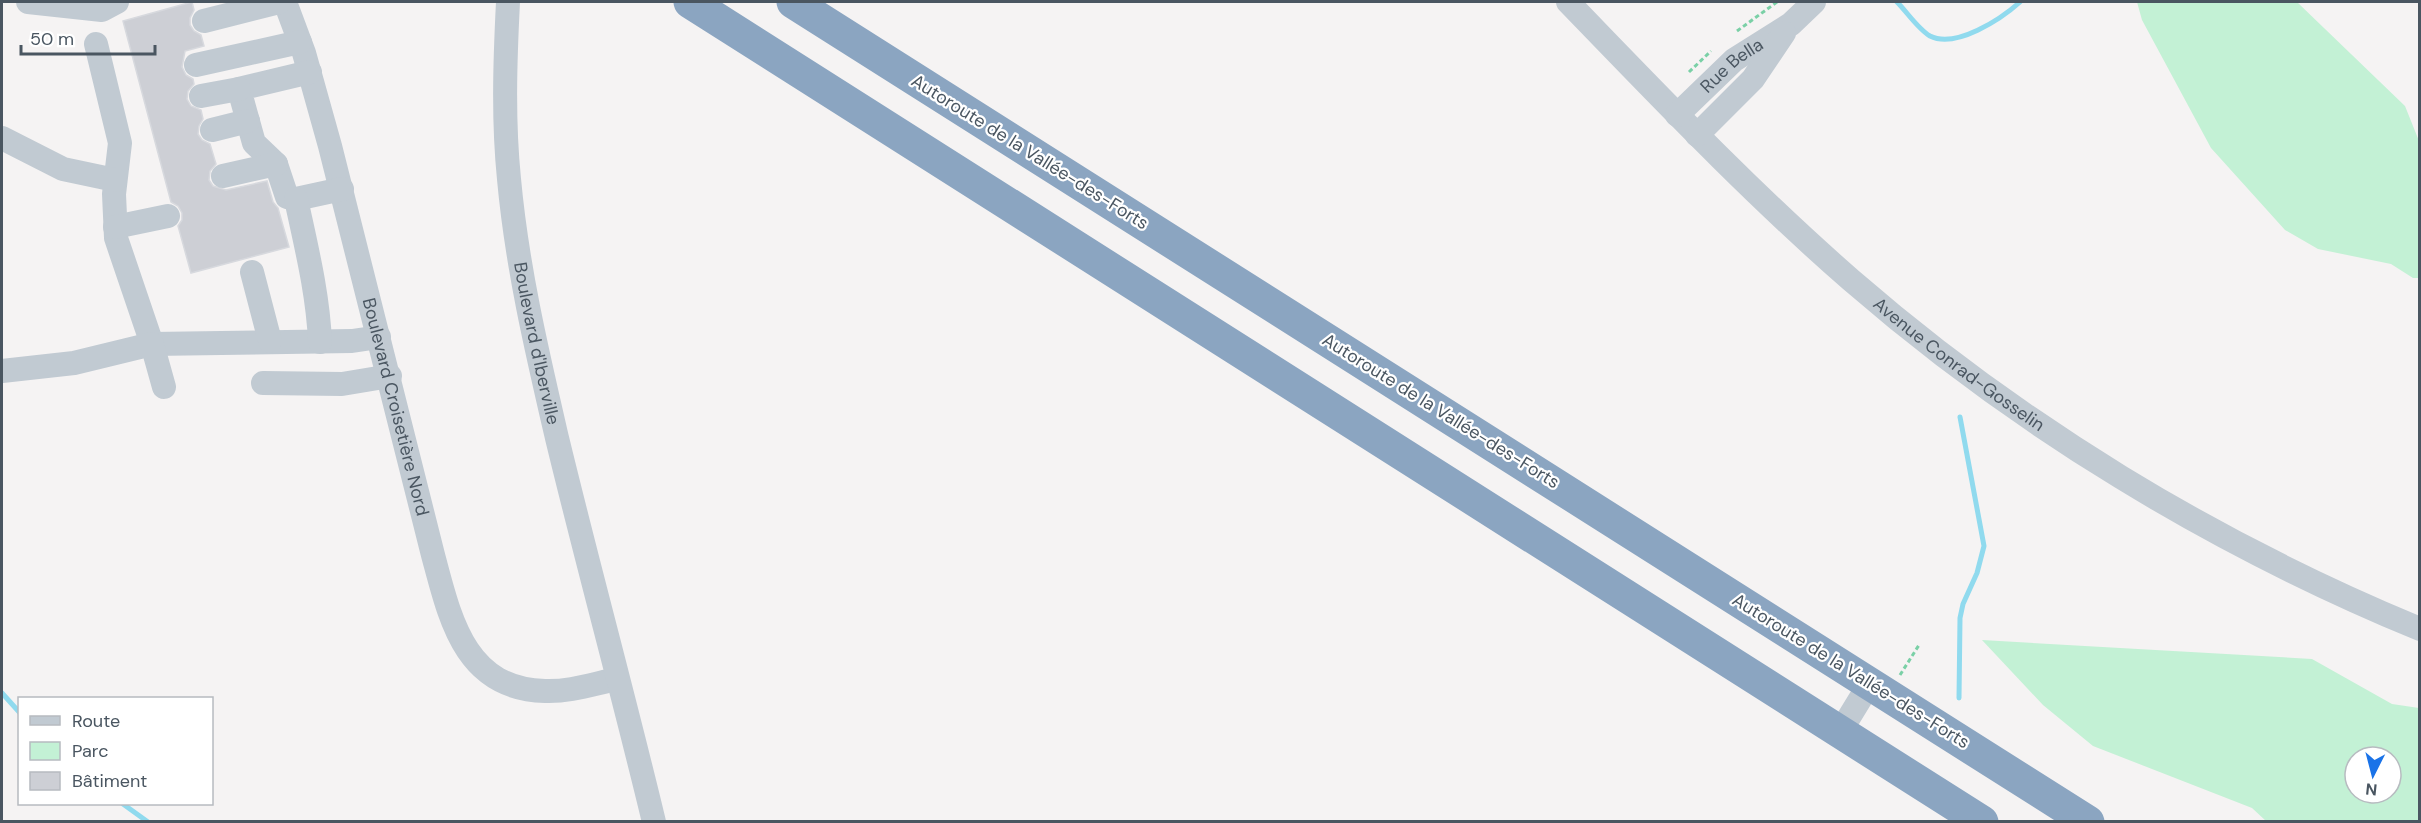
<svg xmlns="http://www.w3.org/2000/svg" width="2421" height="823" viewBox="0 0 2421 823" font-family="'DM Sans',sans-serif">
	<rect width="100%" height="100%" fill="#f5f3f3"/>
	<!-- green -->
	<g fill="#c3f1d5" fill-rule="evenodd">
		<path d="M2137 2H2297L2405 106 2419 141V278H2413L2391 264 2318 249 2285 230 2211 148 2142 20Z"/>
		<path d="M1982 640 2312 659 2392 704 2419 708V821H2266L2252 808 2093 746 2043 705ZM2355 757H2391V793H2355Z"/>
	</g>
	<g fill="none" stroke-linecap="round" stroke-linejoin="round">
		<!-- stream -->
		<g stroke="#90daee" stroke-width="5">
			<path d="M1897 2C1907 12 1918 29 1930 36 1956 49 2001 19 2020 2"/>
			<path d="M2 693 20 713"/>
			<path d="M1959 698 1960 618 1963 604 1977 573 1984 546 1960 417"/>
			<path d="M123 804 148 822"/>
		</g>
	</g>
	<!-- building -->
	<path fill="#cdcfd5" stroke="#d7d9de" stroke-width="1.5" d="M192 2 194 10 190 18V25L194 31 201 35 204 46 185 51 182 67 186 75 193 79 194 84 188 91 187 99 191 106 201 110 203 119 199 126 198 134 202 140 210 144 216 164 210 171 209 180 213 186 226 190 267 181 273 202 278 208 289 247 191 273 178 226 182 220V213L178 206 171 202 123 21Z"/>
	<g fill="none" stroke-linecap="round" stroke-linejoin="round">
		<!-- path -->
		<g stroke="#7ad0a6" stroke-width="3" stroke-dasharray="4.5 3" stroke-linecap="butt">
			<path d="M1737 31 1777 2"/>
			<path d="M1689 72 1711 51"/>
			<path d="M1900 675 1919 645"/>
		</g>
		<!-- minor -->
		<g stroke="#c1cad2" stroke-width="24">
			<path d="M28 2 102 10 117 2"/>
			<path id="s1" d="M285 2 304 53 330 146 433 555C450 618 464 689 545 691 569 692 593 684 617 679"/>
			<path id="s2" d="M508 2C505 61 503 120 509 179 517 267 537 352 557 438 588 566 623 693 654 822"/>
			<path id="s3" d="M1568 2C1660 97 1751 193 1851 280 2019 426 2214 544 2420 629"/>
			<path d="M204 21 279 2"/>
			<path d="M96 44 120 143 114 194 116 238 152 344 352 341 379 337"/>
			<path d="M196 65 300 42"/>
			<path d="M310 72 239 89 254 143 276 164 287 197 296 199 342 189"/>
			<path d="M201 96 239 89"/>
			<path id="s4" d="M1677 115 1734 60 1791 24 1814 2"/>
			<path d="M212 130 248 121"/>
			<path d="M1697 135 1753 79 1784 33"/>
			<path d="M2 138 63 169 115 180"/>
			<path d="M223 176 276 164"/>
			<path d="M296 199C306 246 318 293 320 342"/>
			<path d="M115 227 168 216"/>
			<path d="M252 272 270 341"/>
			<path d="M2 371 74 363 152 344 164 387"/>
			<path d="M263 383 342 384 390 376"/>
			<path d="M1840 732 1870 683"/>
		</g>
		<!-- highway -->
		<g stroke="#8ba5c1" stroke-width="33">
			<path d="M690 2 1982 822"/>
			<path d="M793 2 2088 822"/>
		</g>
	</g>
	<g text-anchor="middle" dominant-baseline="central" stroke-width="4.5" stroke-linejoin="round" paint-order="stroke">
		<!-- street labels -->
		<g font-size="18" fill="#4a5661" stroke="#fff">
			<text stroke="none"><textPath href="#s4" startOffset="74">Rue Bella</textPath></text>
			<text transform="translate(1030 152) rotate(32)">Autoroute de la Vallée-des-Forts</text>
			<text stroke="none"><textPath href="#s2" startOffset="344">Boulevard d'Iberville</textPath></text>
			<text stroke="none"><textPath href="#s3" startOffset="534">Avenue Conrad-Gosselin</textPath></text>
			<text stroke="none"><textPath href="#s1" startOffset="420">Boulevard Croisetière Nord</textPath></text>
			<text transform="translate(1441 411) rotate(32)">Autoroute de la Vallée-des-Forts</text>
			<text transform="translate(1851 671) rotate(32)">Autoroute de la Vallée-des-Forts</text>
		</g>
	</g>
	<!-- border -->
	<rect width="2421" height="823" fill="none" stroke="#4a5661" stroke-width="6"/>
	<!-- legend -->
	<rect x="18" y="697" width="195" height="108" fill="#ffffff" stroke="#b7bbc0" stroke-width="1.5"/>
	<rect x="30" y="716" width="30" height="9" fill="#c1cad2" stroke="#b7bbc0" stroke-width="1.5"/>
	<text x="72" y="727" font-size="18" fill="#4a5661">Route</text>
	<rect x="30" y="742" width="30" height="18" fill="#c3f1d5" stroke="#b7bbc0" stroke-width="1.5"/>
	<text x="72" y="757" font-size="18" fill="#4a5661">Parc</text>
	<rect x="30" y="772" width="30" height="18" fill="#cdcfd5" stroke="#b7bbc0" stroke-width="1.5"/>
	<text x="72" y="787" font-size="18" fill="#4a5661">Bâtiment</text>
	<!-- north arrow -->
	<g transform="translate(2373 775) rotate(186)"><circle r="28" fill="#ffffff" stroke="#b7bbc0" stroke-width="1.5"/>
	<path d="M0-4.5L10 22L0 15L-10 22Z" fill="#1a73e8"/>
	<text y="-9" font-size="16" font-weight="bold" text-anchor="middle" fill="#4a5661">N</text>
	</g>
	<!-- scale -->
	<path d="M21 45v9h134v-9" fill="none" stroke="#4a5661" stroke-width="3"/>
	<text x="30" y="45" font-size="18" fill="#4a5661" stroke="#ffffff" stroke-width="4.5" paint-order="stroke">50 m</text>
</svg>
